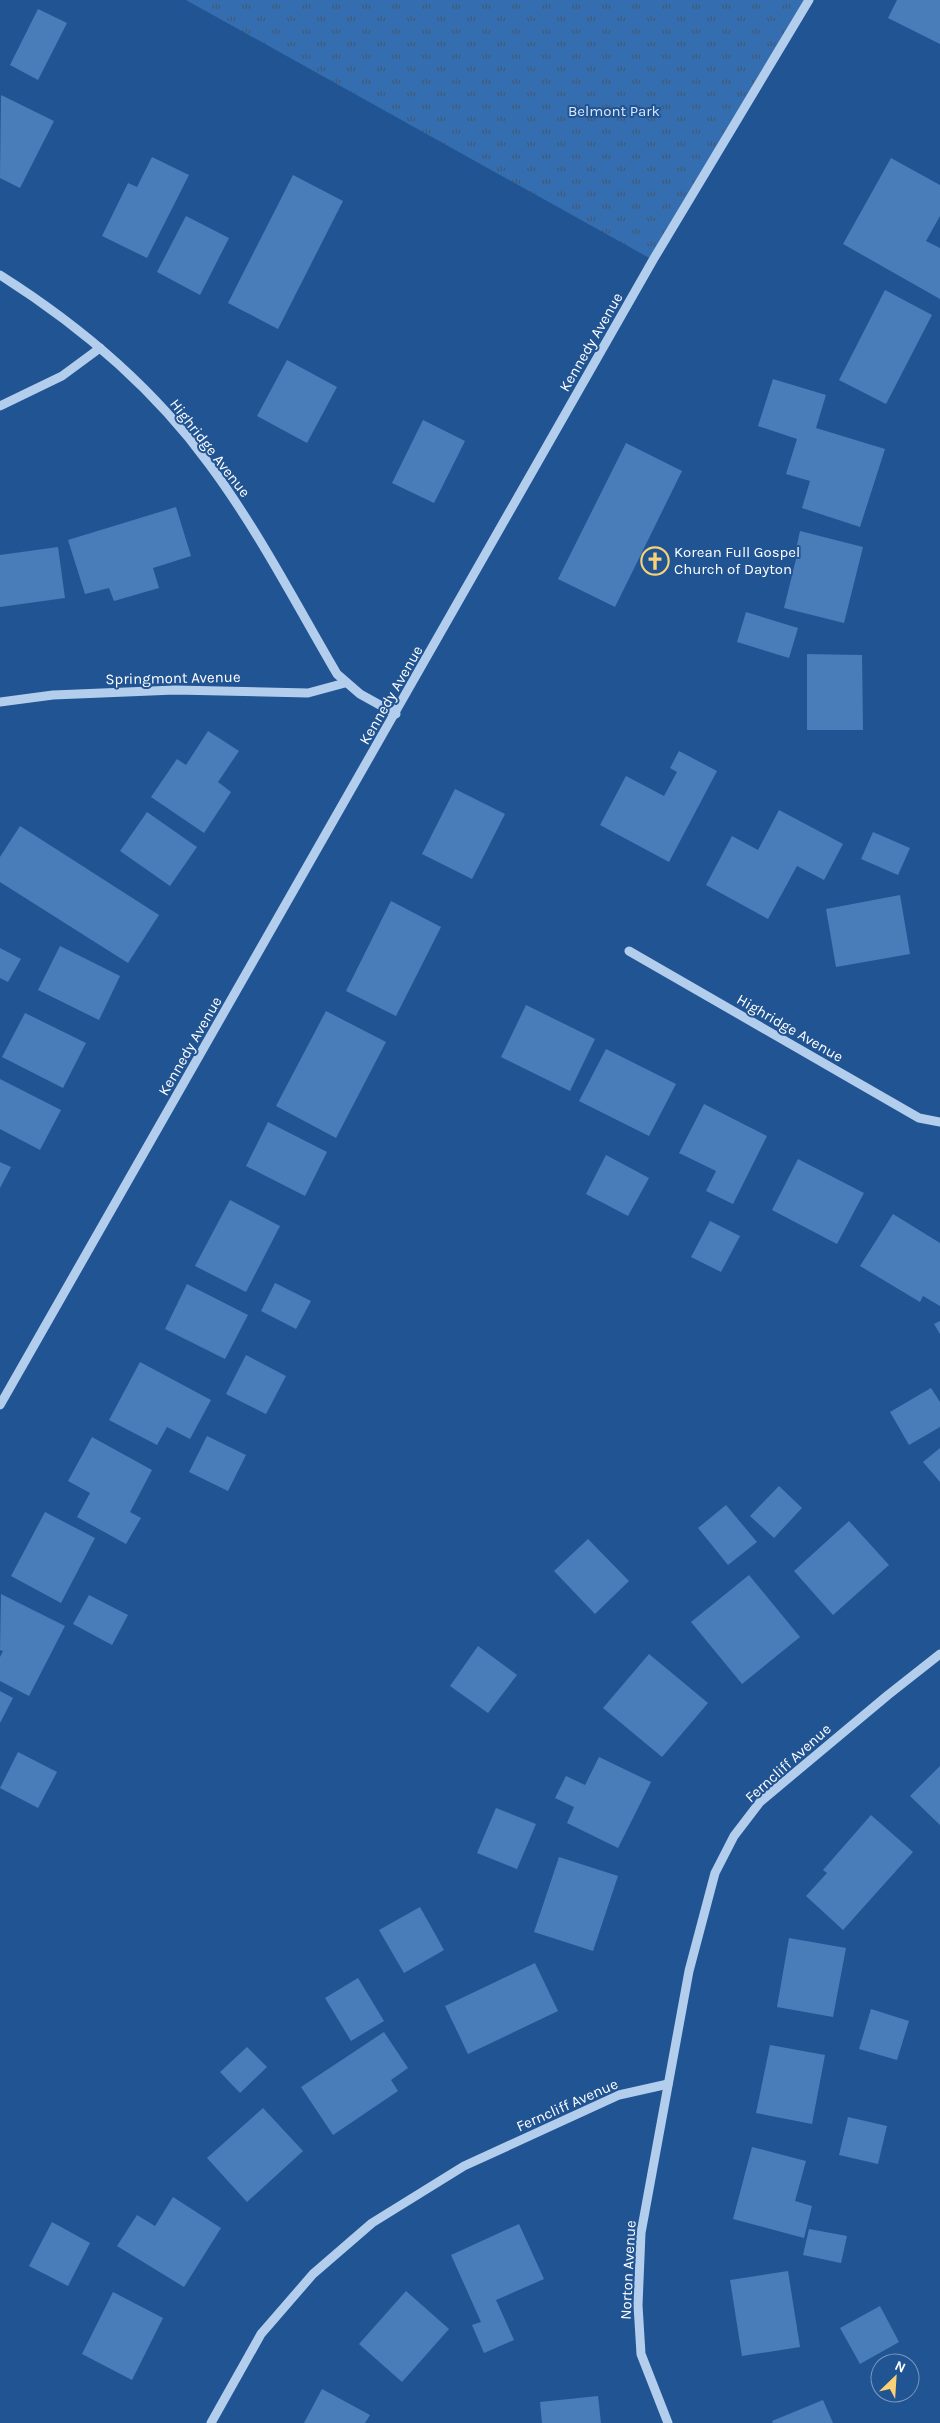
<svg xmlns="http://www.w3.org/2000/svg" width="940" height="2423" viewBox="0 0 940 2423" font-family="Karla,sans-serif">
	<defs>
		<pattern id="park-tufts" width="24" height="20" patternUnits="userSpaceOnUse" patternTransform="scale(1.25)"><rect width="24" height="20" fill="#346eb0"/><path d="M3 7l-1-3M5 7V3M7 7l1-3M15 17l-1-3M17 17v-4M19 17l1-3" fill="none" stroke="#425a74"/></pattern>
	</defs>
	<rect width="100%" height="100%" fill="#215493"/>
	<!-- park -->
	<path fill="url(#park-tufts)" d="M186 0H809L653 260Z"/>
	<!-- building -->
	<g fill="#497db9">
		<path d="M897 0H940V44L888 18Z"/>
		<path d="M38 9 67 23 38 80 10 65Z"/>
		<path d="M1 95 54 121 20 188 0 178Z"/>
		<path d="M152 157 189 175 147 258 102 236 128 183 137 187Z"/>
		<path d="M891 158 940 185V216L926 241 940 248V299L843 244Z"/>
		<path d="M293 175 343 201 278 329 228 303Z"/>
		<path d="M186 216 229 238 200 295 157 272Z"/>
		<path d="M885 290 932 315 886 404 839 380Z"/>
		<path d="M287 360 337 387 307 443 257 416Z"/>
		<path d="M773 379 826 395 816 428 885 449 860 527 802 508 810 481 786 474 797 439 758 426Z"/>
		<path d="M423 420 465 441 434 503 392 483Z"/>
		<path d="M626 443 682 471 615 607 558 579Z"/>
		<path d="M176 507 191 556 153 568 159 588 114 601 109 588 85 594 68 540Z"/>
		<path d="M800 531 863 547 844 623 784 608 797 555 795 554Z"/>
		<path d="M58 547 65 598 0 607V555Z"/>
		<path d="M746 612 798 628 789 658 737 642Z"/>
		<path d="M807 654 862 655 863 730H807Z"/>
		<path d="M208 731 239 751 218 782 231 792 204 833 151 797 177 759 186 765Z"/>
		<path d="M679 751 717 771 669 862 600 825 626 776 664 796 677 772 670 768Z"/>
		<path d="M455 789 505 814 472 879 422 854Z"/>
		<path d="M779 810 843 844 824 880 797 866 768 919 706 885 732 836 758 850Z"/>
		<path d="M147 812 197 847 170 886 120 851Z"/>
		<path d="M20 826 159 915 128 963 0 882V857Z"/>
		<path d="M873 832 910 848 898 875 861 859Z"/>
		<path d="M900 895 910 954 836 967 826 909Z"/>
		<path d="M391 901 441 927 396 1016 346 991Z"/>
		<path d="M60 946 120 976 99 1020 38 990Z"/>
		<path d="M0 948 21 959 8 982 0 978Z"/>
		<path d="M526 1005 595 1039 570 1091 501 1057Z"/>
		<path d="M326 1011 386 1042 336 1138 276 1106Z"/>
		<path d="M25 1013 86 1043 63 1088 2 1057Z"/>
		<path d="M606 1049 676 1084 649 1136 579 1101Z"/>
		<path d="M0 1079 61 1110 40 1150 0 1129Z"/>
		<path d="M704 1104 767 1136 733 1204 706 1191 716 1171 679 1153Z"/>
		<path d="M268 1122 327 1152 305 1196 246 1166Z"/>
		<path d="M606 1155 649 1178 628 1216 586 1194Z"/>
		<path d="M798 1159 864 1193 837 1244 772 1210Z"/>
		<path d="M0 1162 11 1167 0 1188Z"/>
		<path d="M230 1200 280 1226 246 1292 195 1266Z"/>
		<path d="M893 1214 940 1243V1306L923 1296 920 1302 860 1266Z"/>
		<path d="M710 1221 740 1236 721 1272 691 1257Z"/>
		<path d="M275 1283 311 1301 296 1329 261 1311Z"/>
		<path d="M187 1284 248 1315 225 1359 165 1329Z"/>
		<path d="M940 1321V1334L934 1324Z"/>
		<path d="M246 1355 286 1376 266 1414 226 1394Z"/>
		<path d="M140 1362 211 1400 190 1439 167 1427 157 1445 109 1420Z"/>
		<path d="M931 1388 940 1402V1427L909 1445 890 1412Z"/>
		<path d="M207 1436 246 1455 228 1491 189 1472Z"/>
		<path d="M92 1437 152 1470 130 1512 141 1518 126 1544 77 1517 90 1493 68 1481Z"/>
		<path d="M940 1448V1482L923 1462Z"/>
		<path d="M779 1486 802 1508 774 1538 750 1516Z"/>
		<path d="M726 1505 757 1542 728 1565 698 1528Z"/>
		<path d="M45 1512 95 1538 61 1603 11 1576Z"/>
		<path d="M849 1521 889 1565 833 1615 794 1571Z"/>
		<path d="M588 1539 629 1581 595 1614 554 1571Z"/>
		<path d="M749 1575 800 1637 742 1684 691 1622Z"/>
		<path d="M1 1594 65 1626 29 1696 0 1681V1657L3 1651 0 1650Z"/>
		<path d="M89 1595 128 1615 112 1645 73 1624Z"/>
		<path d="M478 1646 517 1675 488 1713 450 1686Z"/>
		<path d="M649 1654 708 1703 662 1757 603 1708Z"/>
		<path d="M0 1691 13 1698 0 1723Z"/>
		<path d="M18 1752 57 1772 38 1808 0 1788Z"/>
		<path d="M599 1757 651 1782 618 1848 567 1823 574 1807 555 1798 566 1776 585 1785Z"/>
		<path d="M940 1766V1825L910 1796Z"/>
		<path d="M496 1808 536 1824 517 1869 477 1853Z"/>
		<path d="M871 1815 913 1852 843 1930 806 1896 827 1873 823 1870Z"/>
		<path d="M559 1857 618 1876 593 1951 534 1932Z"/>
		<path d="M420 1907 444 1950 404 1973 379 1930Z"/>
		<path d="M789 1938 846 1948 833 2017 777 2007Z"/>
		<path d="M535 1963 558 2011 468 2054 445 2006Z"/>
		<path d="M358 1978 384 2021 351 2041 325 1998Z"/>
		<path d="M871 2009 909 2021 897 2060 859 2049Z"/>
		<path d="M384 2032 408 2068 391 2080 398 2091 333 2135 301 2087Z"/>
		<path d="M770 2045 825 2055 812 2124 756 2113Z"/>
		<path d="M247 2047 267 2067 240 2093 220 2072Z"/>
		<path d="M263 2108 303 2151 247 2202 207 2158Z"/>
		<path d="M848 2117 887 2126 878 2164 839 2155Z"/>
		<path d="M752 2147 806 2161 795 2201 812 2206 804 2238 733 2219Z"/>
		<path d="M173 2197 221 2228 184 2287 117 2246 137 2215 155 2226Z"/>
		<path d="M52 2222 90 2243 68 2286 29 2266Z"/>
		<path d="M519 2224 544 2279 496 2300 514 2340 484 2353 472 2325 481 2322 451 2255Z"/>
		<path d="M809 2229 847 2236 841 2263 803 2255Z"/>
		<path d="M788 2271 800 2347 742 2356 730 2280Z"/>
		<path d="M406 2291 449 2329 402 2382 359 2344Z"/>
		<path d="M113 2292 163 2318 132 2380 82 2354Z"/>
		<path d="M880 2306 899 2342 860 2364 840 2328Z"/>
		<path d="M322 2389 370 2415 365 2423H304Z"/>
		<path d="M598 2396 601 2423H542L540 2402Z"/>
		<path d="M823 2400 833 2423H773L772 2421Z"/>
	</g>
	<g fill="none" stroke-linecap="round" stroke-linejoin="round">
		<!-- minor -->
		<g stroke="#b3ceed" stroke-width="9">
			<path d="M0 275C79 325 154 389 209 464 258 530 296 604 337 674L360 694 396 714"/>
			<path d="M0 406 62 376 100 348"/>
			<path d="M0 702 53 695 175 690 308 693 345 683"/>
			<path d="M629 951 919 1118 940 1122"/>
			<path d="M0 1405 653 260 809 0"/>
			<path d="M211 2423 261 2334 313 2274 372 2223 464 2166 619 2095 668 2084"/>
			<path d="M668 2423 641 2354 638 2305 641 2233 689 1971 715 1873 734 1836 760 1802 888 1695 940 1654"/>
		</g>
	</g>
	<!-- icons -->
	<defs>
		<g id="church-ring" transform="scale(1.4375)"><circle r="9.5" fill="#215493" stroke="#fad274" stroke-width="1.5"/><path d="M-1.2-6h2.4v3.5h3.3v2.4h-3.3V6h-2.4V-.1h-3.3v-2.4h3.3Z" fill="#fad274"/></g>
	</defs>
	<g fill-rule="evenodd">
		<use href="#church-ring" x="655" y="561"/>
	</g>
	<g text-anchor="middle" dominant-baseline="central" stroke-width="4" stroke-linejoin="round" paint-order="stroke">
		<!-- park labels -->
		<g font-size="15" fill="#d9e8fa" stroke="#215493">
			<text x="614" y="111">Belmont Park</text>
		</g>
		<!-- street labels -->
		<g font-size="15" fill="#fff" stroke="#215493">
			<text transform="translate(591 342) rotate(-60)">Kennedy Avenue</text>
			<text transform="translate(210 448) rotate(52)">Highridge Avenue</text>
			<text transform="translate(173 678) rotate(-1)">Springmont Avenue</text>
			<text transform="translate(391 695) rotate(-60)">Kennedy Avenue</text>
			<text transform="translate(790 1028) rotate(30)">Highridge Avenue</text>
			<text transform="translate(190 1046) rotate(-60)">Kennedy Avenue</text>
			<text transform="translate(788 1763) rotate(-42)">Ferncliff Avenue</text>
			<text transform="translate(567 2105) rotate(-24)">Ferncliff Avenue</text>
			<text transform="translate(628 2270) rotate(-87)">Norton Avenue</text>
		</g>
		<!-- poi labels -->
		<g font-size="15" fill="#fff" stroke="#215493" text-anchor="start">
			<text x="674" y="552">Korean Full Gospel<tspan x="674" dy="17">Church of Dayton</tspan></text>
		</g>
	</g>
	<!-- north arrow -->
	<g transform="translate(895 2378) rotate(25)"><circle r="24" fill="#215493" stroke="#7a98be"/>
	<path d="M0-4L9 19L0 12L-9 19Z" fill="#fad274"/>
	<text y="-8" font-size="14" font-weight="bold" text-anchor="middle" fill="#ffffff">N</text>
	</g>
</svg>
